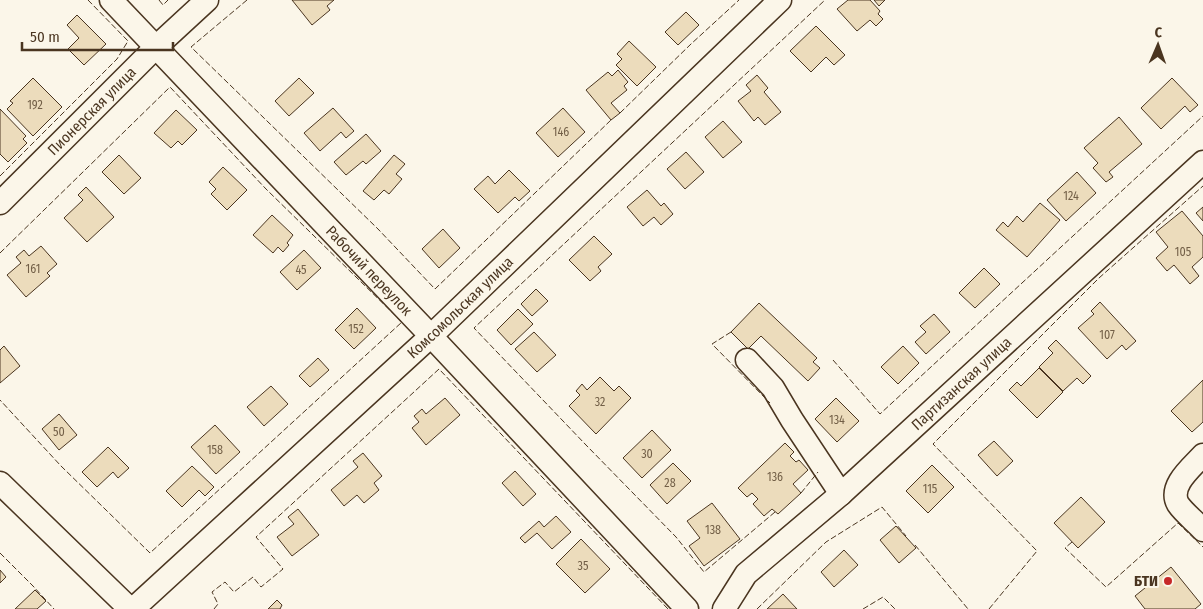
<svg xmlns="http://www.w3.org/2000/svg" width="1203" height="609" viewBox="0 0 1203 609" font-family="'Fira Sans Condensed',sans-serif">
	<rect width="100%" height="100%" fill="#fbf6e9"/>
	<!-- building -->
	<g fill="#ecdcbc" stroke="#4a3520">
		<path d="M292 0H334L327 6 330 10 312 25Z"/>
		<path d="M848 0H870L880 11 878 14 883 19 876 26 870 20 857 31 837 9Z"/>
		<path d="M874 0H885L879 6Z"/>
		<path d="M686 12 699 25 678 45 665 32Z"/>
		<path d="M77 15 106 44 84 65 68 49 79 38 67 25Z"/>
		<path d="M816 26 845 55 834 65 826 57 811 72 790 51Z"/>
		<path d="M629 41 656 67 637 86 616 65 622 59 617 54Z"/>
		<path d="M618 70 628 82 624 86 627 90 611 103 620 113 611 120 586 90 608 72 612 76Z"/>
		<path d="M757 75 768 88 764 92 781 112 765 125 758 117 754 121 738 101 751 91 746 85Z"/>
		<path d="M33 78 62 107 33 136 7 109 13 103 10 101Z"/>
		<path d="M299 78 314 93 289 116 275 101Z"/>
		<path d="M1172 78 1198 105 1190 112 1185 106 1161 129 1141 108Z"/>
		<path d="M333 108 354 131 346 138 341 132 320 151 304 133Z"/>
		<path d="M563 108 585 132 558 157 536 133Z"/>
		<path d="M0 109 26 136 23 139 27 143 8 162 0 154Z"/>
		<path d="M176 110 197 130 182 145 178 141 171 148 154 133Z"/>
		<path d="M1119 117 1142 144 1109 172 1113 177 1106 182 1093 168 1098 163 1084 148Z"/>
		<path d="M723 121 742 142 723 158 705 137Z"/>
		<path d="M366 134 381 151 366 164 363 161 346 175 334 162Z"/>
		<path d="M686 152 704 172 685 189 667 169Z"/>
		<path d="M119 155 141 178 124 194 102 172Z"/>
		<path d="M394 155 405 164 396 174 402 179 389 194 384 190 374 200 363 191Z"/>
		<path d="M223 167 247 190 227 210 211 194 216 189 209 182Z"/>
		<path d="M509 170 530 191 519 201 515 197 498 213 474 189 488 176 495 184Z"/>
		<path d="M1077 172 1096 193 1066 221 1047 200Z"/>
		<path d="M86 187 114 217 87 242 64 218 83 200 78 195Z"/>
		<path d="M647 190 661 206 664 203 673 214 661 225 654 217 643 226 627 207Z"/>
		<path d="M1040 203 1060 220 1027 257 996 230 1003 222 1008 227 1017 216 1023 222Z"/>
		<path d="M1203 207V221L1196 213Z"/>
		<path d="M1182 211 1203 236V257L1192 267 1199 276 1190 284 1174 265 1167 271 1156 258 1168 247 1156 232Z"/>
		<path d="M272 215 293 235 287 243 289 245 283 252 278 247 273 253 253 235Z"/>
		<path d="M443 229 460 248 439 268 422 249Z"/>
		<path d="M594 236 612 254 598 267 601 271 590 281 569 260Z"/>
		<path d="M41 246 57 264 47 273 50 276 26 297 7 275 21 263 16 257 24 250 29 256Z"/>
		<path d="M304 250 321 268 297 290 280 272Z"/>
		<path d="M984 268 1000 284 975 308 959 293Z"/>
		<path d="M536 289 548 301 532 316 521 304Z"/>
		<path d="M1100 302 1136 341 1126 350 1122 345 1107 359 1078 328 1094 314 1091 311Z"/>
		<path d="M759 303 817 358 813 362 820 368 808 381 761 336 748 349 731 332Z"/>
		<path d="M357 308 376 328 354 349 335 330Z"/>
		<path d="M518 309 533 324 511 345 497 330Z"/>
		<path d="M934 314 950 332 926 354 915 342 926 332 920 326Z"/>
		<path d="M534 332 556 355 537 372 515 349Z"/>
		<path d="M1056 340 1091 376 1083 384 1077 378 1063 391 1039 367 1053 353 1048 348Z"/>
		<path d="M4 346 20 366 0 383V350Z"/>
		<path d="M903 346 919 363 898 384 881 367Z"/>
		<path d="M318 358 329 370 310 387 299 376Z"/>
		<path d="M1039 368 1063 392 1037 418 1009 390 1017 382 1021 386Z"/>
		<path d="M600 377 614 391 619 386 631 398 596 434 569 406 580 395 576 391 582 384 587 390Z"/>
		<path d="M1203 380V422L1192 432 1171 411Z"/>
		<path d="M271 386 288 404 264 426 247 407Z"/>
		<path d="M445 398 460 415 426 445 412 428 419 422 414 416 422 409 426 414Z"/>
		<path d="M836 398 859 421 837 442 815 419Z"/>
		<path d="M59 414 77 435 59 450 42 429Z"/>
		<path d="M215 425 240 452 216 474 191 447Z"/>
		<path d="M652 430 671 450 642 478 623 458Z"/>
		<path d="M994 441 1013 461 997 476 978 455Z"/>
		<path d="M785 443 794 452 790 456 796 462 799 460 808 470 793 484 801 493 778 514 772 509 764 516 753 504 758 499 752 493 747 497 738 488Z"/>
		<path d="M108 447 129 468 118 478 113 472 97 487 82 472Z"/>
		<path d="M363 453 382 476 374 483 379 490 364 503 357 495 344 506 331 490 358 467 353 461Z"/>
		<path d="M673 463 691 481 667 504 650 485Z"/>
		<path d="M932 465 954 487 928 513 906 491Z"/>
		<path d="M192 466 214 487 205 496 199 490 182 507 166 491Z"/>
		<path d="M515 471 536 494 523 506 502 483Z"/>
		<path d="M1081 497 1105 522 1078 548 1054 523Z"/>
		<path d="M712 503 740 539 704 566 689 546 700 538 687 521Z"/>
		<path d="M298 509 319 535 292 556 277 537 294 524 288 517Z"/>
		<path d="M556 516 571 532 552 549 537 533 525 543 520 538 539 521 544 527Z"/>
		<path d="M896 526 916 548 899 563 880 540Z"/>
		<path d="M581 539 610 569 585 593 556 564Z"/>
		<path d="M844 550 858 565 834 587 821 572Z"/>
		<path d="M1171 567 1201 604 1195 609H1145L1135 596Z"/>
		<path d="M0 570 6 577 0 583Z"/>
		<path d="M35 590 46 601 37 609H15Z"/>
		<path d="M783 594 797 609H767Z"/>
		<path d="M277 600 282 605 280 609H268Z"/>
	</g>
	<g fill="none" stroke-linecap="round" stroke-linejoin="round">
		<!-- minor casing -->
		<g stroke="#4a3520" stroke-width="25">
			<g id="minor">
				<path id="s1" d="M111 0 431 336 687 609"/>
				<path id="s2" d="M0 203 156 47 207 0"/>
				<path d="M747 360 773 388 792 420 841 494"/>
				<path d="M1203 455C1192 467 1168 486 1178 504 1184 513 1196 522 1203 530"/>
				<path d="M0 483 130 609"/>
				<path id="s3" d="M133 609 431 336 780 0"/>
				<path id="s4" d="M724 609 746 574 841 494 1203 162"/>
			</g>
		</g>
		<!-- minor -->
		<use href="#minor" stroke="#fbf6e9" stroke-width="22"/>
		<!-- fence -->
		<g stroke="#4a3520" stroke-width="1" stroke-dasharray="6 2.5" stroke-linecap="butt">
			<path d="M159 0 163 5 168 0"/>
			<path d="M247 0 191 47 378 229 435 289 611 120"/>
			<path d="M620 113 691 44 739 0"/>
			<path d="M0 176 117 59 128 41 88 0"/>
			<path d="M0 253 170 87 266 189 402 322 150 553 61 466 0 400"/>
			<path d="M731 332 712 344 770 403"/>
			<path d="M833 360 880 414 1203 116"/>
			<path d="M801 493 818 472"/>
			<path d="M775 512 704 572 676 537 586 445 474 328 825 0"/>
			<path d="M1072 542 1065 548 1106 587 1178 523 1203 547"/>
			<path d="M915 545 968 609"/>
			<path d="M0 553 33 586 54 609"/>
			<path d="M214 609 218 604 212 592 225 582 234 592 253 577 261 587 283 569 256 537 439 369 668 609"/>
			<path d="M757 609 826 542 882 507 906 536"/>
			<path d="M863 609 883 597 895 609"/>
			<path d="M989 609 1037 551 933 444 1099 278 1203 186"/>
		</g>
	</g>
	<!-- markers -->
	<circle fill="#c62828" stroke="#fbf6e9" stroke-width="2" cx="1168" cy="581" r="5"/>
	<g text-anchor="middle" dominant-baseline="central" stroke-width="4" stroke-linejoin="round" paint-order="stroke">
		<!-- number labels -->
		<g font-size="12" fill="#725f47">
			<text x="35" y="105">192</text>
			<text x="561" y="132">146</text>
			<text x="1071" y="196">124</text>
			<text x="1183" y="252">105</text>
			<text x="33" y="269">161</text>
			<text x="301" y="270">45</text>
			<text x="356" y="329">152</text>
			<text x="1107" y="335">107</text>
			<text x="600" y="402">32</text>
			<text x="837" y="420">134</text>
			<text x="59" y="432">50</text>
			<text x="215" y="450">158</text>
			<text x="647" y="454">30</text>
			<text x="775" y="477">136</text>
			<text x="670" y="483">28</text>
			<text x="930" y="489">115</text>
			<text x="713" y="530">138</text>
			<text x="583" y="566">35</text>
		</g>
		<!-- street labels -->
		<g font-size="15" fill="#4a3520" stroke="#fbf6e9">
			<text stroke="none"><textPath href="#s2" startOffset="130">Пионерская улица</textPath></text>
			<text stroke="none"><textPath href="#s1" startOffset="374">Рабочий переулок</textPath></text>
			<text stroke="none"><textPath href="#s3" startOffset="445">Комсомольская улица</textPath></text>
			<text stroke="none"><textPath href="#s4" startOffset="329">Партизанская улица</textPath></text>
		</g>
		<!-- poi labels -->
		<g font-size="15" font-weight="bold" fill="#4a3520" stroke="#fbf6e9" text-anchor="end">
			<text x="1158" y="581">БТИ</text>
		</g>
	</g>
	<!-- north arrow -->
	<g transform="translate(1158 45) rotate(2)" stroke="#fbf6e9" stroke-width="4" paint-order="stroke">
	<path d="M0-4L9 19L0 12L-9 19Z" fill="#4a3520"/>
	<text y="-8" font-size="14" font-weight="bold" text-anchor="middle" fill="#4a3520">С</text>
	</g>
	<!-- scale -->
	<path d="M22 42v8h151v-8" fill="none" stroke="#4a3520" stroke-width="2.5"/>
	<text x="30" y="42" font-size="15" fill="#4a3520" stroke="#fbf6e9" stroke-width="4" paint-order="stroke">50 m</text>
</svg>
